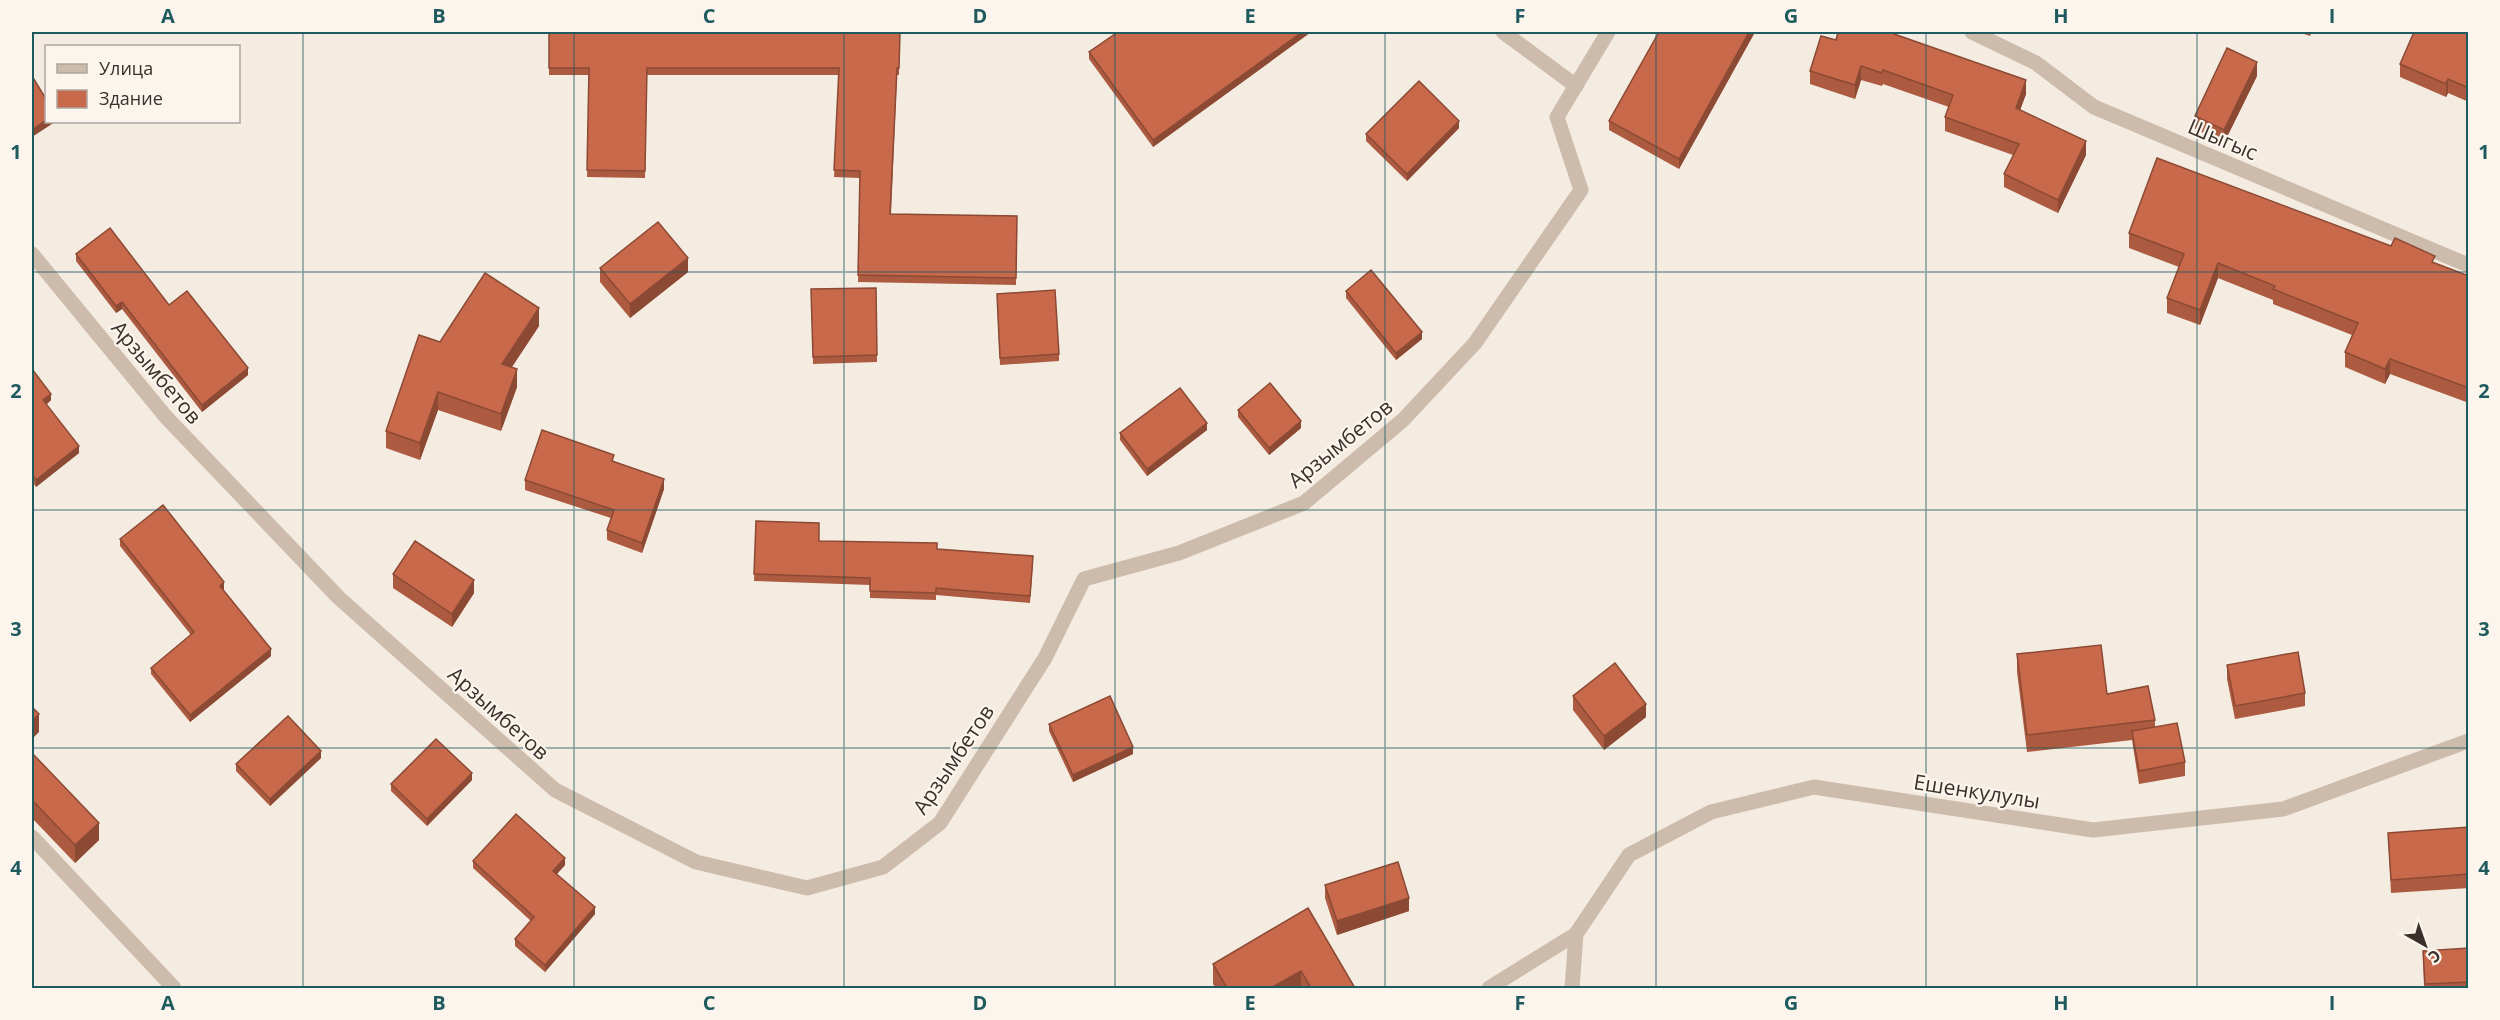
<svg xmlns="http://www.w3.org/2000/svg" width="2500" height="1020" viewBox="0 0 2500 1020" font-family="'Open Sans',sans-serif">
	<rect width="100%" height="100%" fill="#f4ebe1"/>
	<g fill="none" stroke-linecap="round" stroke-linejoin="round">
		<!-- minor -->
		<g stroke="#cdbbac" stroke-width="15">
			<path d="M1503 32 1576 86"/>
			<path d="M1972 32 2036 63 2094 107 2468 265"/>
			<path d="M32 254 166 417 339 598 555 790 696 862 807 888 883 867 940 823 1045 658 1084 579 1179 553 1304 503 1403 420 1475 343 1581 190 1557 117 1608 32"/>
			<path d="M32 837 174 988"/>
			<path d="M1489 988 1576 934"/>
		</g>
		<!-- tertiary -->
		<path stroke="#cdbbac" stroke-width="15" d="M1572 988 1576 934 1629 855 1711 812 1814 787 2093 830 2283 809 2468 741"/>
	</g>
	<!-- wall -->
	<g fill="#ac5a40">
		<path d="M549 32H900L899 75H897L891 214 1017 216 1016 285 858 282 860 178 834 177 839 75H647L645 178 587 177 589 75H549Z"/>
		<path d="M1311 32 1153 147 1089 59V52Z"/>
		<path d="M1659 32H1755L1679 169 1609 130V121Z"/>
		<path d="M1897 32V35L2026 94 2020 110 2086 155 2058 213 2004 187V174L2013 155 1945 131V117L1949 107 1883 84 1882 86 1861 80 1855 99 1810 84V71L1836 40Z"/>
		<path d="M2298 32H2312L2310 36Z"/>
		<path d="M2469 32V102L2448 93 2446 97 2400 77V64Z"/>
		<path d="M2257 76 2224 143 2195 129V116Z"/>
		<path d="M1459 128 1407 181 1366 141V134Z"/>
		<path d="M2129 233 2435 263 2469 276V403L2390 374 2385 384 2345 367V352L2352 335 2273 304V300L2218 278 2200 325 2167 313V298L2179 267 2129 248Z"/>
		<path d="M76 254 169 305 248 375 202 412 122 309 116 313 76 261Z"/>
		<path d="M600 268 688 272 630 318 600 282Z"/>
		<path d="M876 288 877 362 813 364 811 289Z"/>
		<path d="M1346 291 1422 339 1396 360 1346 298Z"/>
		<path d="M997 301 1059 354V361L1000 365Z"/>
		<path d="M539 326 511 368 517 387 501 431 438 410 420 460 386 448V431L440 342Z"/>
		<path d="M32 369 51 400 46 405 79 453 36 487 32 481Z"/>
		<path d="M1238 410 1301 428 1269 455 1238 417Z"/>
		<path d="M1207 430 1147 476 1120 440V433Z"/>
		<path d="M614 461 664 489 642 553 607 540V530L611 518 525 490V480Z"/>
		<path d="M756 521 819 541 937 549 1033 563 1030 603 936 595V600L870 598V585L754 581Z"/>
		<path d="M120 539 224 589 223 590 271 656 190 722 151 674V668L191 635 120 546Z"/>
		<path d="M393 574 474 593 452 627 393 588Z"/>
		<path d="M2017 654 2107 694 2155 720V727L2185 762V776L2139 784 2132 740 2027 752 2017 672Z"/>
		<path d="M2227 665 2305 693V706L2235 719 2227 679Z"/>
		<path d="M1573 696 1646 717 1604 750 1573 710Z"/>
		<path d="M1049 724 1133 754 1073 782 1049 731Z"/>
		<path d="M32 753 99 840 75 863 32 818Z"/>
		<path d="M321 758 270 806 236 771V764Z"/>
		<path d="M472 780 427 826 391 791V784Z"/>
		<path d="M2469 827V888L2391 893 2388 833Z"/>
		<path d="M473 861 565 865 557 874 595 914 545 972 515 946V939L531 921 473 868Z"/>
		<path d="M1325 885 1409 911 1337 935 1325 898Z"/>
		<path d="M1308 908 1355 988H1216L1213 984V964Z"/>
		<path d="M2469 948V988H2424L2423 951Z"/>
	</g>
	<!-- shaded-wall -->
	<g fill="#8c4a34">
		<path d="M1302 32H1311L1153 147V140Z"/>
		<path d="M1749 32H1755L1679 169V159Z"/>
		<path d="M2257 62V76L2224 143V130Z"/>
		<path d="M1861 66V80L1855 99V85Z"/>
		<path d="M2448 79V93L2446 97V84Z"/>
		<path d="M2026 80V94L2016 121V108Z"/>
		<path d="M46 120V122H55L32 137V130Z"/>
		<path d="M1459 121V128L1407 181V174Z"/>
		<path d="M2086 141V155L2058 213V200Z"/>
		<path d="M688 258V272L630 318V304Z"/>
		<path d="M2218 263V278L2200 325V310Z"/>
		<path d="M122 302V309L116 313V306Z"/>
		<path d="M539 308V326L502 382V364Z"/>
		<path d="M1422 332V339L1396 360V353Z"/>
		<path d="M2390 359V374L2385 384V369Z"/>
		<path d="M248 368V375L202 412V405Z"/>
		<path d="M517 369V387L501 431V414Z"/>
		<path d="M438 392V410L420 460V443Z"/>
		<path d="M51 394V400L43 407V400Z"/>
		<path d="M1301 421V428L1269 455V448Z"/>
		<path d="M1207 423V430L1147 476V469Z"/>
		<path d="M79 446V453L36 487V480Z"/>
		<path d="M664 479V489L642 553V543Z"/>
		<path d="M474 580V593L452 627V614Z"/>
		<path d="M224 582V589L220 593V586Z"/>
		<path d="M271 649V656L190 722V715Z"/>
		<path d="M1646 704V717L1604 750V736Z"/>
		<path d="M39 714V732L32 739V721Z"/>
		<path d="M1133 747V754L1073 782V775Z"/>
		<path d="M321 751V758L270 806V799Z"/>
		<path d="M472 773V780L427 826V819Z"/>
		<path d="M99 823V840L75 863V845Z"/>
		<path d="M565 858V865L553 878V871Z"/>
		<path d="M1409 898V911L1337 935V921Z"/>
		<path d="M595 907V914L545 972V965Z"/>
		<path d="M1301 971V988H1271Z"/>
	</g>
	<!-- building -->
	<g fill="#c8694b" stroke="#8c4a34" stroke-width="1.5">
		<path d="M549 32H900L899 68H897L890 214 1017 216 1016 278 858 275 860 171 834 170 839 68H647L645 171 587 170 589 68H549Z"/>
		<path d="M1118 32H1302L1153 140 1089 52Z"/>
		<path d="M1659 32H1749L1679 159 1609 121Z"/>
		<path d="M1838 32H1895L1894 34 2026 80 2016 108 2086 141 2058 200 2004 174 2019 144 1945 117 1953 95 1883 70 1882 73 1861 66 1855 85 1810 71 1821 36 1836 40Z"/>
		<path d="M2414 32H2469V88L2448 79 2446 84 2400 64Z"/>
		<path d="M2227 48 2257 62 2224 130 2195 116Z"/>
		<path d="M32 76 46 99V120L32 130Z"/>
		<path d="M1419 81 1459 121 1407 174 1366 134Z"/>
		<path d="M2157 158 2391 246 2395 238 2435 256 2432 262 2469 276V388L2390 359 2385 369 2345 352 2358 323 2273 289 2275 286 2218 263 2200 310 2167 298 2184 254 2129 233Z"/>
		<path d="M658 222 688 258 630 304 600 268Z"/>
		<path d="M110 228 169 305 187 291 248 368 202 405 122 302 116 306 76 254Z"/>
		<path d="M1371 270 1422 332 1396 353 1346 291Z"/>
		<path d="M485 273 539 308 502 364 517 369 501 414 438 392 420 443 386 431 419 335 440 342Z"/>
		<path d="M876 288 877 355 813 357 811 289Z"/>
		<path d="M1055 290 1059 354 1000 358 997 294Z"/>
		<path d="M32 369 51 394 43 400 79 446 36 480 32 474Z"/>
		<path d="M1270 383 1301 421 1269 448 1238 410Z"/>
		<path d="M1180 388 1207 423 1147 469 1120 433Z"/>
		<path d="M542 430 614 455 612 461 664 479 642 543 607 530 614 510 525 480Z"/>
		<path d="M163 505 224 582 220 586 271 649 190 715 151 668 194 632 120 539Z"/>
		<path d="M756 521 819 523V541L937 543V549L1033 556 1030 596 936 588V593L870 591V578L754 574Z"/>
		<path d="M415 541 474 580 452 614 393 574Z"/>
		<path d="M2101 645 2107 694 2148 686 2155 720 2027 735 2017 654Z"/>
		<path d="M2298 652 2305 693 2235 706 2227 665Z"/>
		<path d="M1615 663 1646 704 1604 736 1573 696Z"/>
		<path d="M1110 696 1133 747 1073 775 1049 724Z"/>
		<path d="M32 707 39 714 32 721Z"/>
		<path d="M288 716 321 751 270 799 236 764Z"/>
		<path d="M2177 723 2185 762 2139 771 2132 731Z"/>
		<path d="M436 739 472 773 427 819 391 784Z"/>
		<path d="M32 753 99 823 75 845 32 800Z"/>
		<path d="M516 814 565 858 553 871 595 907 545 965 515 939 534 917 473 861Z"/>
		<path d="M2469 827V874L2391 880 2388 833Z"/>
		<path d="M1398 862 1409 898 1337 921 1325 885Z"/>
		<path d="M1308 908 1355 988H1311L1301 971 1271 988H1227L1213 964Z"/>
		<path d="M2469 948V982L2425 984 2423 951Z"/>
	</g>
	<!-- grid -->
	<path fill="none" stroke="#1f5a5e" stroke-width="1.5" stroke-opacity="0.55" d="M303 32V988M574 32V988M844 32V988M1115 32V988M1385 32V988M1656 32V988M1926 32V988M2197 32V988M32 272H2468M32 510H2468M32 748H2468"/>
	<g text-anchor="middle" dominant-baseline="central" stroke-width="4.5" stroke-linejoin="round" paint-order="stroke">
		<!-- street labels -->
		<g font-size="21" fill="#3b302b" stroke="#fbf5ee">
			<text transform="translate(2223 139) rotate(23)">Шыгыс</text>
			<text transform="translate(157 372) rotate(50)">Арзымбетов</text>
			<text transform="translate(1340 443) rotate(-39)">Арзымбетов</text>
			<text transform="translate(499 713) rotate(42)">Арзымбетов</text>
			<text transform="translate(953 759) rotate(-56)">Арзымбетов</text>
			<text transform="translate(1977 791) rotate(9)">Ешенкулулы</text>
		</g>
	</g>
	<!-- border -->
	<rect width="2500" height="1020" fill="none" stroke="#fbf5ee" stroke-width="66"/>
	<!-- legend -->
	<rect x="45" y="45" width="195" height="78" fill="#fbf5ee" stroke="#aea6a0" stroke-width="1.5"/>
	<rect x="57" y="64" width="30" height="9" fill="#cdbbac" stroke="#aea6a0" stroke-width="1.5"/>
	<text x="99" y="75" font-size="18" fill="#3b302b">Улица</text>
	<rect x="57" y="90" width="30" height="18" fill="#c8694b" stroke="#aea6a0" stroke-width="1.5"/>
	<text x="99" y="105" font-size="18" fill="#3b302b">Здание</text>
	<!-- north arrow -->
	<g transform="translate(2425 945) rotate(140)" stroke="#fbf5ee" stroke-width="4.5" paint-order="stroke">
	<path d="M0-4.5L10 22L0 15L-10 22Z" fill="#3b302b"/>
	<text y="-9" font-size="16" font-weight="bold" text-anchor="middle" fill="#3b302b">С</text>
	</g>
	<rect x="33" y="33" width="2434" height="954" fill="none" stroke="#1f5a5e" stroke-width="2"/>
	<g font-size="20" text-anchor="middle" font-weight="bold" fill="#1f5a5e">
		<text x="168" y="23">A</text>
		<text x="439" y="23">B</text>
		<text x="709" y="23">C</text>
		<text x="980" y="23">D</text>
		<text x="1250" y="23">E</text>
		<text x="1520" y="23">F</text>
		<text x="1791" y="23">G</text>
		<text x="2061" y="23">H</text>
		<text x="2332" y="23">I</text>
		<text x="16" y="159">1</text>
		<text x="2484" y="159">1</text>
		<text x="16" y="398">2</text>
		<text x="2484" y="398">2</text>
		<text x="16" y="636">3</text>
		<text x="2484" y="636">3</text>
		<text x="16" y="875">4</text>
		<text x="2484" y="875">4</text>
		<text x="168" y="1010">A</text>
		<text x="439" y="1010">B</text>
		<text x="709" y="1010">C</text>
		<text x="980" y="1010">D</text>
		<text x="1250" y="1010">E</text>
		<text x="1520" y="1010">F</text>
		<text x="1791" y="1010">G</text>
		<text x="2061" y="1010">H</text>
		<text x="2332" y="1010">I</text>
	</g>
</svg>
